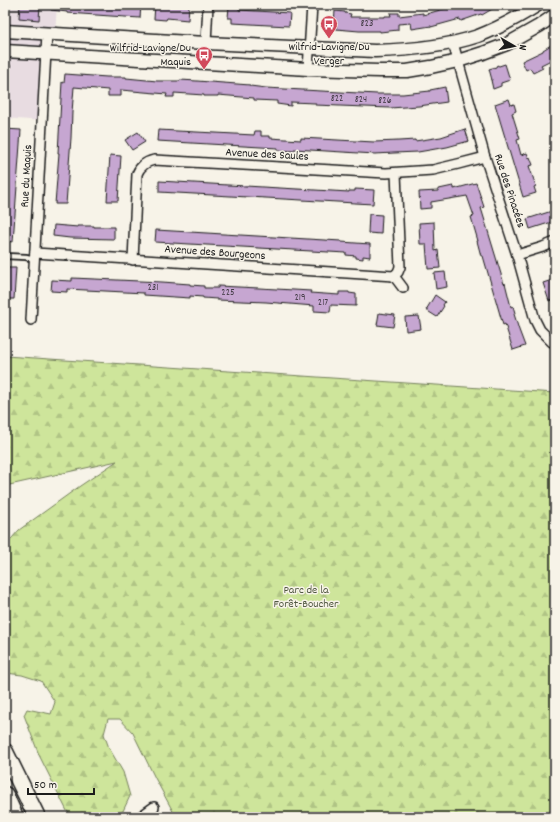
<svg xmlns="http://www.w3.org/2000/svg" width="560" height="822" viewBox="0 0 560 822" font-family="Dekko,sans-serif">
	<defs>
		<pattern id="forest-firs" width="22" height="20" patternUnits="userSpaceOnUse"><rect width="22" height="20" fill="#cee59b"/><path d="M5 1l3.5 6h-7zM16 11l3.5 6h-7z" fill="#b0c485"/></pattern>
	</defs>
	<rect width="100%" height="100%" fill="#f7f3e8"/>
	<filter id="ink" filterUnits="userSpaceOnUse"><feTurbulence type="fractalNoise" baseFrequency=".025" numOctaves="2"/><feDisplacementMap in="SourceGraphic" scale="8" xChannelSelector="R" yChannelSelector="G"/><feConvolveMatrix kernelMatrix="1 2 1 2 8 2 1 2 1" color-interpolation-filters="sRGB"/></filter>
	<g filter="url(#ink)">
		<!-- built -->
		<path fill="#e8dce1" d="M5 5H57L55 34H48L42 121 5 118Z"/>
		<!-- forest -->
		<path fill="url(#forest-firs)" stroke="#75805c" d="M5 356 555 393V817H176L155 778 133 733 120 719H108L104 734 109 748 123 772 130 796 123 811 114 817H74L67 811 39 755 24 715 27 709 51 714 55 702 41 681 22 675 6 673 5 670V546L19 530 80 486 117 461 5 486Z"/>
		<!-- building -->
		<g fill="#c6a6d1" stroke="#1c1c1c">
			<path d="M20 5H40L39 20 19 18Z"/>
			<path d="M51 5H141L140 18 67 13V12L51 10Z"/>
			<path d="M155 5H189L188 20 167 18 166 20 154 19Z"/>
			<path d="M457 5H499L482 15 481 14 461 21 460 19 431 27V26L412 29 411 23 398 24V30L380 32V31H359L336 29V23H334L335 11 345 12V13L351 14 350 17H385V16H391L390 13H399V16L423 13V15Z"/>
			<path d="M229 6 239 7V10L290 13 289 26 269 25 232 23V18H228Z"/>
			<path d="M551 45 552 46 555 45V58L541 65 543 68 533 73 530 68 526 70 522 61 543 51V50Z"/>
			<path d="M505 64 510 80 501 83V86L493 89 491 80H492L489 69 496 67 497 65 499 66Z"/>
			<path d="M65 74 107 77H126V78L157 81H180V80L197 81 250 85V86L266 88 377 94H403L430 91V90L445 87 447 102 419 106 390 108 315 105V103L291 102V106L277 104V101L254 100V98L218 95V96H204V95L174 93V97H166L167 94 121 90V96H108V90L74 87 72 112 71 138 66 204H55L59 153H58L61 99 62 82 64 83Z"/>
			<path d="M509 99 511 105 514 104 516 111 512 113 520 139 517 140 521 155 527 153 529 158 530 157 533 165 529 166 536 186 534 187 536 193 523 197 495 104Z"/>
			<path d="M5 129 21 130 13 242 5 241Z"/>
			<path d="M465 129 469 141 447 147 418 152 394 153 375 154 294 149V151L278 150V148L157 141 158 130 254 135 255 131H261V136H270V138L301 140V138L374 142 399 141 415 140V141L441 137Z"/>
			<path d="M138 132 145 142 132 150 125 140Z"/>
			<path d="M110 155 121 156 118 201H107Z"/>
			<path d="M159 181 349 192V191H355V189L374 190 373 204 159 192Z"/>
			<path d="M476 183 484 207 481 208 504 284 505 283 511 307 513 306 515 313 514 314 519 330 525 346 513 350 505 324 503 325 483 256H481L477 241H478L471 217 474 216 467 196 431 202V208L420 209 419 192 438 191V189H439L453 186 454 187V189Z"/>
			<path d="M555 210V221L530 229 527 219Z"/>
			<path d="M369 214 382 215 381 234 368 233Z"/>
			<path d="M434 222 435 251 438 250 440 268 428 269 426 244H420L419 223Z"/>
			<path d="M54 225 78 227V226H94V227H114V239L70 238 53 236Z"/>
			<path d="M156 230 341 241V242L370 244V257L363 256V259L356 258V256L346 255V253L155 242Z"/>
			<path d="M5 268H16L14 299H5Z"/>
			<path d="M445 272 447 287 436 289 434 273Z"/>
			<path d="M72 278 162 282 190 284V285L204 286V288H218V286L259 288 311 291 310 293 339 295V292H349V293L356 294V306L331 305 330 312 314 311V306L266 302 217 300V299L203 298V297L190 296V298L144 295V293L67 289V292L51 291 52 280 72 281Z"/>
			<path d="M555 279V299L549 301 543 283Z"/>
			<path d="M435 295 445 302 443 305 444 306 437 317 426 310Z"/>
			<path d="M379 313 395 315 393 327 377 325Z"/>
			<path d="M419 316 421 329 406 331 405 317Z"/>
		</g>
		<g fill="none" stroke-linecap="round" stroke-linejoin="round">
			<!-- lane casing -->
			<g stroke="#1c1c1c" stroke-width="8">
				<g id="lane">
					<path d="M5 81H6L7 67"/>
					<path d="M5 91 6 81"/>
					<path d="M5 256 26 257 34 259"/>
				</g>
			</g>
			<!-- street casing -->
			<g stroke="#1c1c1c" stroke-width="12">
				<g id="street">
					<path d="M453 43 485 157 517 255 535 320 540 330 552 342"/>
					<path d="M203 63 206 43 208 5"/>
					<path d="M308 69 312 5"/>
					<path d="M35 253 394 276"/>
					<path d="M517 255 543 247 555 242"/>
					<path d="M133 260 137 174C140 166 145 162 154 160L386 173 433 170 458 164 485 157"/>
					<path d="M394 276 398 272 400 267 396 173"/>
					<path d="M394 276 403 288"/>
					<path d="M31 320 47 34"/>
					<path d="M140 817 154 807"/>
				</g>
			</g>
			<!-- secondary casing -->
			<g stroke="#1c1c1c" stroke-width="15">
				<g id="secondary">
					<path d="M5 31 206 43 375 51C410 50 445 47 478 36 499 28 519 17 538 5"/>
					<path d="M5 51 308 69 379 71H407L431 67 458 61 483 53 507 44 539 26 555 15"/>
				</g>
			</g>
			<!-- highway casing -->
			<g stroke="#1c1c1c" stroke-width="19">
				<g id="highway">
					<path d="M5 752 37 817"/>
					<path d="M5 795 15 817"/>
				</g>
			</g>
			<!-- lane -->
			<use href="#lane" stroke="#f7f3e8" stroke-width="4.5"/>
			<!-- street -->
			<use href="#street" stroke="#f7f3e8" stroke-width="9"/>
			<!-- secondary -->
			<use href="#secondary" stroke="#f7f3e8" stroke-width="12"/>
			<!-- highway -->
			<use href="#highway" stroke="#f7f3e8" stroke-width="16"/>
		</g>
	</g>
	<!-- icons -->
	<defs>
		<g id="bus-pin" transform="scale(0.9)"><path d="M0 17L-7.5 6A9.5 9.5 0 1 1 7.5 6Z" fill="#d1495b" stroke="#f7f3e8"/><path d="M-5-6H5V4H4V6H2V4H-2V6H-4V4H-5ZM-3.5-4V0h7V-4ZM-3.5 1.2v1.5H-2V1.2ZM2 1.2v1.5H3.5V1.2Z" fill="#fff"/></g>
	</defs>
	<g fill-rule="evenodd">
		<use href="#bus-pin" x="329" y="24"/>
		<use href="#bus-pin" x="204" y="55"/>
	</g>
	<g text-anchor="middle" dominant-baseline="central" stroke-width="3" stroke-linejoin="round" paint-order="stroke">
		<!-- number labels -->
		<g font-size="10" fill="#463e49">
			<text x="367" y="24">823</text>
			<text x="337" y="99">822</text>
			<text x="361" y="100">824</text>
			<text x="385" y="101">826</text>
			<text x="153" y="288">231</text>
			<text x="228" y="293">225</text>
			<text x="300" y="298">219</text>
			<text x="323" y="303">217</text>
		</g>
		<!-- poi labels -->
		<g font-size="12" fill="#1c1c1c" stroke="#f7f3e8">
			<text x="329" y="47">Wilfrid-Lavigne/Du<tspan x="329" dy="14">Verger</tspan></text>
			<text x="191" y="48" text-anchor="end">Wilfrid-Lavigne/Du<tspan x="191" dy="14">Maquis</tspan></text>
		</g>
		<!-- street labels -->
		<g font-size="12" fill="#1c1c1c" stroke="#f7f3e8">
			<text transform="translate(267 155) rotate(3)">Avenue des Saules</text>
			<text transform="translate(27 176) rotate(-87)">Rue du Maquis</text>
			<text transform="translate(509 191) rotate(72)">Rue des Pinacées</text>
			<text transform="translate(215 253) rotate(4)">Avenue des Bourgeons</text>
		</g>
		<!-- park labels -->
		<g font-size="12" fill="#515842" stroke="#f7f3e8">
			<text x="306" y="590">Parc de la<tspan x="306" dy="14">Forêt-Boucher</tspan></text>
		</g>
	</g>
	<!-- margin -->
	<rect width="560" height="822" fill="none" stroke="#f7f3e8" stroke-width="20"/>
	<rect x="10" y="10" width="540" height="802" fill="none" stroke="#1c1c1c" stroke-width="1.5" filter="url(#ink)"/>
	<!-- north arrow -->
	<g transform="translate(514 46) rotate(99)" stroke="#f7f3e8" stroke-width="3" paint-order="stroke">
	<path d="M0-3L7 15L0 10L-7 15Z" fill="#1c1c1c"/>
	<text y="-6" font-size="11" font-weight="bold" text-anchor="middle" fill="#1c1c1c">N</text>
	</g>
	<!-- scale -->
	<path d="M28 788v6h66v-6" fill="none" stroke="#1c1c1c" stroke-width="2"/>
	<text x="34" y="788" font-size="12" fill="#1c1c1c" stroke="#f7f3e8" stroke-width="3" paint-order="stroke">50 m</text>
</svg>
